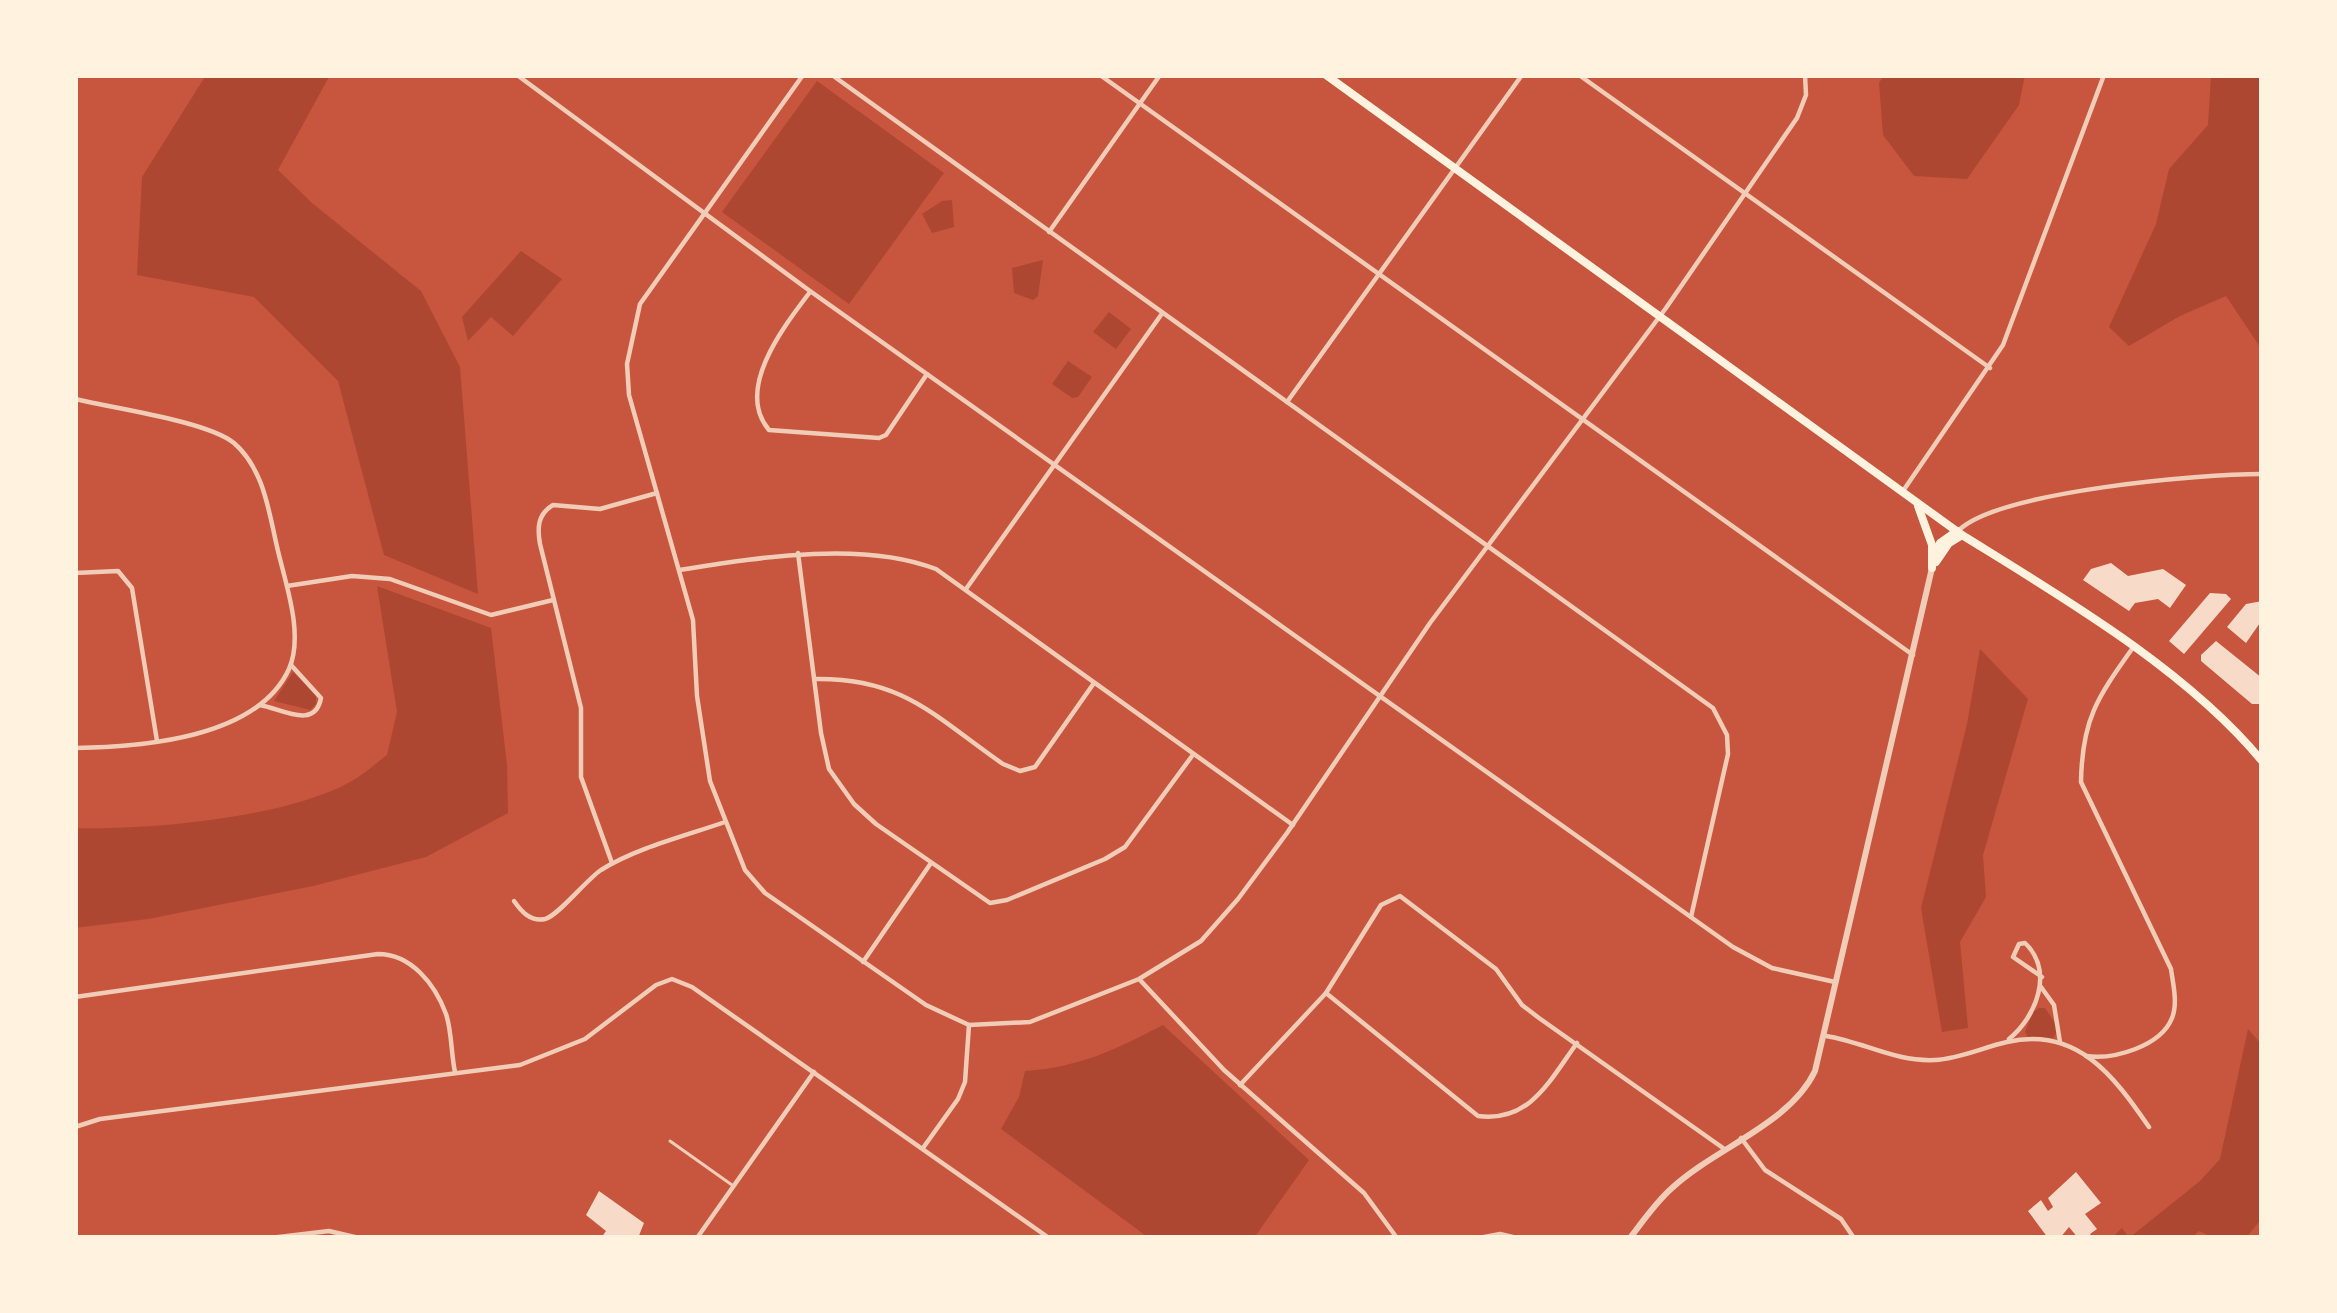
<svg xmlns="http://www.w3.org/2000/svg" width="2337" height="1313" viewBox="0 0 2337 1313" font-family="Karla,sans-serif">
	<rect width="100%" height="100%" fill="#c8553d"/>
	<!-- green -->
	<g fill="#ae4732">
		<path d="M206 75H330L278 170 312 203 421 291 460 367 478 594 384 555 338 381 254 297 137 275 142 177Z"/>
		<path d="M1884 75H2025L2019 105 1967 179 1914 176 1883 135 1879 83Z"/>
		<path d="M2211 75H2262V350L2226 296 2180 316 2129 346 2109 327 2156 224 2169 169 2208 125Z"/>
		<path d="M817 81 944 173 849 304 722 212Z"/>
		<path d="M952 200 954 227 932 233 922 214 942 201Z"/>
		<path d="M521 251 562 279 513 336 491 317 468 341 462 317Z"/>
		<path d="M1043 260 1038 296 1033 300 1014 293 1012 268Z"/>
		<path d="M1109 312 1131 329 1116 349 1093 332Z"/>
		<path d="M1068 361 1092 377 1078 397 1072 398 1052 384Z"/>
		<path d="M377 586 491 628 507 765 508 813 426 857 313 886 148 919 75 928V828C149 830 285 818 350 782 363 775 375 764 387 755L397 712Z"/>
		<path d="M1980 649 2028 699 1983 855 1986 897 1960 942 1968 1028 1942 1032 1921 908 1967 724Z"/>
		<path d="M293 672 316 696V704L310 710 274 701Z"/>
		<path d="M2039 1008H2045L2059 1029 2053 1038 2028 1037 2025 1032 2033 1012Z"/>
		<path d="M1163 1025 1309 1160 1254 1238H1149L1001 1129 1019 1097 1025 1071C1081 1067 1114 1050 1163 1025Z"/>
		<path d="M2248 1029 2262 1045V1218L2246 1238H2214L2199 1231 2191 1238H2112L2122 1228 2129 1238 2200 1181 2220 1159Z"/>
	</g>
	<!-- building -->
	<g fill="#f7dbc8">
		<path d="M2111 563 2128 576 2163 569 2186 585 2170 608 2158 599 2135 603 2129 611 2083 580 2091 569Z"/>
		<path d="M2210 593 2226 594 2231 599 2184 654 2169 641Z"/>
		<path d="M2262 601V620L2246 643 2227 627 2246 604Z"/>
		<path d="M2216 641 2262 678 2259 704H2252L2201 661V655Z"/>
		<path d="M2076 1172 2101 1203 2085 1214 2097 1229 2090 1234 2093 1238H2078L2069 1227 2060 1238H2048L2028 1211 2041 1200 2048 1211 2053 1207 2048 1198Z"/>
		<path d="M599 1191 644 1223 638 1238H601L606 1231 586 1215Z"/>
	</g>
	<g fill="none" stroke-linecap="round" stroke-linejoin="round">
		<!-- service -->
		<path stroke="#f1ccb7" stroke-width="3" d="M670 1141 732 1185"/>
		<!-- minor -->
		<g stroke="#f1ccb7" stroke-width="4.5">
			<path d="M517 75 810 291 1733 947 1772 968 1835 982"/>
			<path d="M803 75 640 304 627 364 629 395 693 620 697 696 710 781 745 870 765 893 926 1005 969 1025 1030 1022 1139 979 1201 941 1238 899 1287 833 1430 623 1666 308 1797 118 1806 95 1805 75"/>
			<path d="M832 75 1713 708 1727 735 1728 754 1691 917"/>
			<path d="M1100 75 1913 655"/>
			<path d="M1579 75 1990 368"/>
			<path d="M1049 232 1160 75"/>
			<path d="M810 292C785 325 734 389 769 430L879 438 886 435 927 374"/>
			<path d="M75 399C112 408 207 421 234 443 265 470 269 514 278 551 286 585 304 635 289 669 257 739 141 747 75 748"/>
			<path d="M1287 402 1522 75"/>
			<path d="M1903 491 2003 345 2104 75"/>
			<path d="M1959 530C2001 491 2200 474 2262 474"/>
			<path d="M798 553 821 733 829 769 854 804 876 824 990 903 1007 900 1105 859 1125 847 1192 756"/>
			<path d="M679 570C756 558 861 540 936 569L1293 825"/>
			<path d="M75 573 118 571 132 588 157 741"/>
			<path d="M287 586 352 576 390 579 491 615 553 600"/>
			<path d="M966 589 1161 315"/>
			<path d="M816 679C904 678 935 717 1003 764L1020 771 1035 767 1094 683"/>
			<path d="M260 705C282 709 315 730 321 698L291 665"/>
			<path d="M612 863 581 777V708L540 544C537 527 538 514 553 505L600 509 657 493"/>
			<path d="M514 901C521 911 530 922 545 919 558 916 586 880 601 870 636 848 685 836 725 822"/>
			<path d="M863 962 931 863"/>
			<path d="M1140 980 1224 1070 1364 1193 1397 1238"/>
			<path d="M2041 987 2054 1005 2060 1042"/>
			<path d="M1326 993 1478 1116C1530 1123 1550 1080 1577 1043"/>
			<path d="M75 997 378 954C411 954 435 984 446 1014 452 1032 451 1054 455 1072"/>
			<path d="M1826 1036C1864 1042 1895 1062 1935 1060 1959 1059 1984 1047 2007 1042 2077 1026 2114 1076 2149 1127"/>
			<path d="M2009 1039C2037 1016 2054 971 2025 943L2019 944 2013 957 2042 977"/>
			<path d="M2086 1056C2114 1060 2161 1046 2172 1018 2178 1003 2173 984 2171 969L2081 782C2082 720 2097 698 2132 649"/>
			<path d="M1240 1085 1326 993 1381 905 1400 896 1496 969 1522 1005 1539 1018 1723 1148"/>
			<path d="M75 1127 100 1119 520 1065 585 1039 656 985 672 979 692 987 1049 1238"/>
			<path d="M1741 1138 1765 1170 1841 1219 1854 1238"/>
			<path d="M923 1148 958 1099 965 1082 969 1025"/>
			<path d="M270 1238 329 1231 359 1238"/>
			<path d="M697 1238 814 1072"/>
			<path d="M1479 1238 1500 1234 1517 1238"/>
		</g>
		<!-- tertiary -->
		<path stroke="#f1ccb7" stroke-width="6" d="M1630 1238C1643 1221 1656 1202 1672 1188 1715 1148 1790 1124 1815 1071L1932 568"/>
		<!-- secondary -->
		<g stroke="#fff3e0" stroke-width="8">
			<path d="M1326 75 1962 535C2062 597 2187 670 2262 761"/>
			<path d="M1918 506 1932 545V568"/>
			<path d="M1934 555 1940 543 1957 531"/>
			<path d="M1936 562 1949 543 1962 535"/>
		</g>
	</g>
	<!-- border -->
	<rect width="2337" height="1313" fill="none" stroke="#fff3e0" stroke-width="156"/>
</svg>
